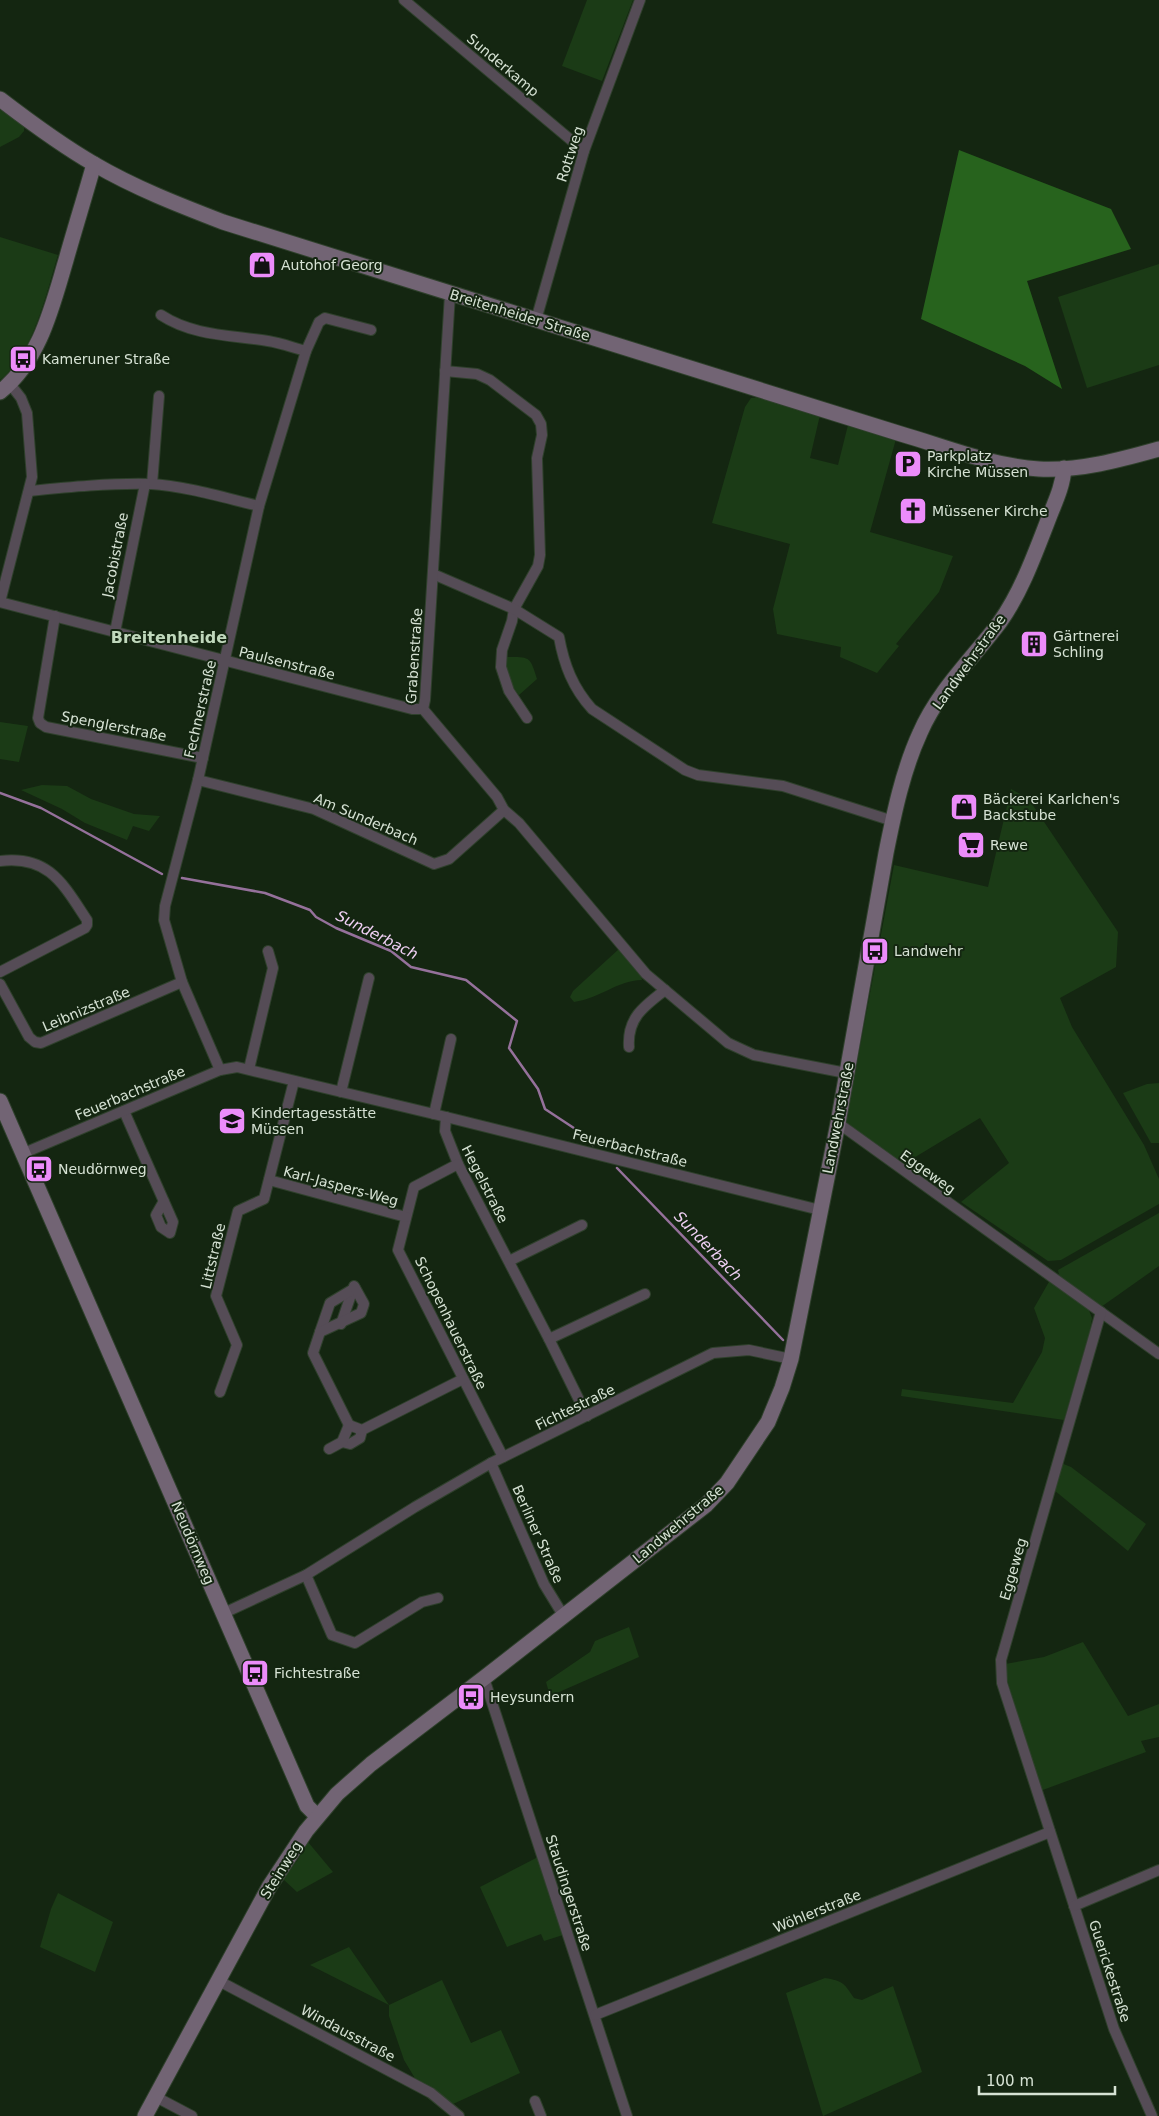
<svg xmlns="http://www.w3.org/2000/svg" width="1159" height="2116" viewBox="0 0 1159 2116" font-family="'DejaVu Sans',sans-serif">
	<rect width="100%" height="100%" fill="#142611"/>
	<!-- green -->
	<g fill="#1b3b16">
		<path d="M587 0H633L602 81 562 66Z"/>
		<path d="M0 106 24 126V131L19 137 0 147Z"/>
		<path d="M0 237 58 255C47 291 32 358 0 380Z"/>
		<path d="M1159 264V365L1087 388 1058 297Z"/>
		<path d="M761 397 820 415 810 458 838 465 848 425 896 439 870 532 953 556 939 592 896 644 899 646 877 673 840 657 841 647 777 634 773 609 790 544 712 523 745 407 751 398Z"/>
		<path d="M506 657C530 657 530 656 537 679L519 695C509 683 506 673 506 657Z"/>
		<path d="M0 722 28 726 19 762 0 759Z"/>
		<path d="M42 785 67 786 91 799 134 814 160 816 149 831 133 826 127 840 85 823 62 809 21 790Z"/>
		<path d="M1011 789 1028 798 1118 932 1116 967 1060 998 1072 1027 1144 1145 1159 1179V1204L1061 1260 1048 1261 961 1202 1009 1163 980 1118 902 1165 846 1122 894 865 988 887Z"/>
		<path d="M619 949 640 971 642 980C616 981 601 998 574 1002L570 997 573 991Z"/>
		<path d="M1159 1083V1143H1151L1123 1093 1147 1084Z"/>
		<path d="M1159 1213V1266L1101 1307 1059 1275 1058 1270Z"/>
		<path d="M1050 1280 1088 1308 1092 1318 1090 1330 1064 1420 901 1396 902 1389 1013 1403 1042 1352 1045 1338 1034 1308Z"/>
		<path d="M1061 1463 1071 1467 1146 1524 1128 1551 1054 1490Z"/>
		<path d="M629 1627 639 1657 550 1696 546 1682 590 1652 595 1641Z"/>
		<path d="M1083 1642 1128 1716 1159 1704V1737L1141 1741 1146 1752 1040 1791 1007 1679 1005 1664 1044 1657Z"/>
		<path d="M308 1842 333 1872 297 1892 283 1879 297 1861Z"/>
		<path d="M538 1857 563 1935 544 1941 541 1934 507 1947 480 1887Z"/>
		<path d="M58 1893 113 1922 95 1972 40 1947 51 1909Z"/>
		<path d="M349 1947 389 2005 442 1980 471 2043 501 2030 520 2073 453 2104 416 2080 404 2060 389 2016V2005L310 1965Z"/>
		<path d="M825 1978C843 1981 844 1983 854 1998L862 2000 893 1986 922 2072 823 2116 786 1993Z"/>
	</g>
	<!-- forest -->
	<path fill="#27631d" d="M959 150 1111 209 1131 249 1027 281 1062 389 1025 366 921 319Z"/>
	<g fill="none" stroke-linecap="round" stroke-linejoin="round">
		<!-- stream -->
		<g stroke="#95719b" stroke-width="2.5">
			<path d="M0 793 41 808 162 874"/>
			<path d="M182 878 265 893 310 910 316 917 336 928 391 951 411 967 466 980 517 1021 509 1048 538 1089 545 1109 586 1136 593 1145"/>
			<path d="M617 1168 783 1340"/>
		</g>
		<!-- street casing -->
		<g stroke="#2f402c" stroke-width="12">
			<g id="street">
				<path d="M404 0 584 151"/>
				<path d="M161 315C193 336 231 335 268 341 281 343 294 348 306 351"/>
				<path d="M536 320 584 151 640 0"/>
				<path d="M445 371 477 374 490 380 536 415 541 424 542 435 537 458 540 555 538 566 514 609 512 621 502 650 501 667 509 691 527 718"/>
				<path d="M10 384 21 398 27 413 32 477 0 602 412 709H423"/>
				<path d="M152 484 159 396"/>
				<path d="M29 491C69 487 110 483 151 484 185 486 225 498 259 506"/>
				<path d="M433 574 514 609 559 637C564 665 573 688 592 709L685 770 698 775 783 786 893 821"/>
				<path d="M55 616 38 718 40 723 46 727 203 758"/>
				<path d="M115 632 145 484"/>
				<path d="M423 709 497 797 504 810 519 823 646 974 728 1043 754 1055 846 1073"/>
				<path d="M423 709 425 700 450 294"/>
				<path d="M198 780 314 809 434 864 449 859 504 810"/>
				<path d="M0 861C49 855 63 884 87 920V925L85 928 0 972"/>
				<path d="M0 984 29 1037 35 1042 41 1043 182 982"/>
				<path d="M629 1047C627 1018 644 1006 665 990"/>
				<path d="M249 1069 273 968 268 951"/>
				<path d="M220 1070 182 982 164 920 165 906 198 780 259 506 306 351 319 322 325 318 371 330"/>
				<path d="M341 1092 369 978"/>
				<path d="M124 1111 173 1222 170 1233 161 1227 156 1215 164 1201"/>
				<path d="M434 1114 451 1039"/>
				<path d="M446 1117 445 1131 458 1164 549 1339 587 1416"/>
				<path d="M838 1123 1159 1354"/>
				<path d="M24 1153 220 1070 237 1067 434 1114 820 1210"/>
				<path d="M458 1164 414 1187 398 1250 503 1457"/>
				<path d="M269 1180 406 1217"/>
				<path d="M509 1261 582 1225"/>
				<path d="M1101 1312 1001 1660 1002 1683 1114 2029 1152 2116"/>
				<path d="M341 1324 353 1289"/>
				<path d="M320 1332 330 1303 355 1288"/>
				<path d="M549 1339 645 1294"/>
				<path d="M220 1392 237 1345 216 1296 238 1211 264 1199 294 1081"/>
				<path d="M349 1425 313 1353 320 1332 361 1313 364 1304 354 1286"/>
				<path d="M342 1442 350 1444 360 1438 362 1430"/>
				<path d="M329 1449 342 1442 349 1425 362 1430 463 1379"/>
				<path d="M491 1463 544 1584 563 1615"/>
				<path d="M306 1575 332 1635 355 1643 422 1602 438 1598"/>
				<path d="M224 1613 306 1575 415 1507 491 1463 713 1353 749 1350 791 1359"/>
				<path d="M484 1678 627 2116"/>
				<path d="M1074 1906 1159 1870"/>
				<path d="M219 1981 431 2093 459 2116"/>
				<path d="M595 2015 1050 1832"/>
				<path d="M156 2097 192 2116"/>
				<path d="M535 2101 541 2116"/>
			</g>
		</g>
		<!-- secondary casing -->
		<g stroke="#2f402c" stroke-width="17">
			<g id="secondary">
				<path d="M0 99C30 122 61 145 94 164 135 188 179 205 223 222L901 434C946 447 992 466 1039 469 1080 471 1120 460 1159 449"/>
				<path d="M0 392C40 360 52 307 66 260 75 228 85 196 94 164"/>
				<path d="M0 1101 307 1806 317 1816"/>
				<path d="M145 2116 269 1887 306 1831 337 1794 371 1764 484 1678 706 1505 727 1483 768 1422 782 1388 791 1359 838 1123 886 853C894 813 903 770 920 733 938 691 973 658 1000 622 1022 591 1036 551 1050 515 1056 500 1063 485 1064 468"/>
			</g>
		</g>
		<!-- street -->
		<use href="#street" stroke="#554c56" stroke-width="10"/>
		<!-- secondary -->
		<use href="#secondary" stroke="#726474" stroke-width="15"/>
	</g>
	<!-- icons -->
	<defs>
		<g id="shop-square" transform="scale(1.4375)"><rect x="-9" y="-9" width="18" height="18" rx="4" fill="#ec8cfa" stroke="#142611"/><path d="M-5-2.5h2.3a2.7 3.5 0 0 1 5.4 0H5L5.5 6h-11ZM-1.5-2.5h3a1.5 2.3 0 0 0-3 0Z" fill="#111"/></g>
		<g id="bus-square" transform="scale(1.4375)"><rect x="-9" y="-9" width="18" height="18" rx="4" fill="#ec8cfa" stroke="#142611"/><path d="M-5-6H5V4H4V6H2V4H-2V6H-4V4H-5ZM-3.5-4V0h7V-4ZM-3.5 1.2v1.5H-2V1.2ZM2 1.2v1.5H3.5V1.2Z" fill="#111"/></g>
		<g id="parking-square" transform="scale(1.4375)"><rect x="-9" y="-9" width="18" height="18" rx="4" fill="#ec8cfa" stroke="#142611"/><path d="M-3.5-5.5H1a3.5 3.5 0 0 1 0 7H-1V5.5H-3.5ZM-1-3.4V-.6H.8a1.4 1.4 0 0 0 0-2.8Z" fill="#111"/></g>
		<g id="church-square" transform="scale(1.4375)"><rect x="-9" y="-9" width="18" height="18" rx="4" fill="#ec8cfa" stroke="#142611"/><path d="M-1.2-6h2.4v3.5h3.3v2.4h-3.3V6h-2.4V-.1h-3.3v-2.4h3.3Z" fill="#111"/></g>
		<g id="building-square" transform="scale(1.4375)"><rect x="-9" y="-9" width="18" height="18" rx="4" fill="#ec8cfa" stroke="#142611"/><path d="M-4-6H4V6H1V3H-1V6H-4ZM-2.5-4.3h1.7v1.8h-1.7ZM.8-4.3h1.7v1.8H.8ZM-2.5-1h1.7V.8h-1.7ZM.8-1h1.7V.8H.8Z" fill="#111"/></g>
		<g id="supermarket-square" transform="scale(1.4375)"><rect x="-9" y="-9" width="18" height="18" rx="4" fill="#ec8cfa" stroke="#142611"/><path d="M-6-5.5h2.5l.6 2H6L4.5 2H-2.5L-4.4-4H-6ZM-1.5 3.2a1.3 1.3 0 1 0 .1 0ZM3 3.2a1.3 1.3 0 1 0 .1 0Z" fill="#111"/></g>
		<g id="school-square" transform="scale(1.4375)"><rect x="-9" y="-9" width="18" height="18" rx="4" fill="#ec8cfa" stroke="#142611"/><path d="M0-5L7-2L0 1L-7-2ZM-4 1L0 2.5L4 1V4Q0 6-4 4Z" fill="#111"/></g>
	</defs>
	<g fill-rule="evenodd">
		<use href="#shop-square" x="262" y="265"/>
		<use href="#bus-square" x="23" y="359"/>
		<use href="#parking-square" x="908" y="464"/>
		<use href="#church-square" x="913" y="511"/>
		<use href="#building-square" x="1034" y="644"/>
		<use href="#shop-square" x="964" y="807"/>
		<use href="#supermarket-square" x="971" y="845"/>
		<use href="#bus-square" x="875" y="951"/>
		<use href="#school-square" x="232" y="1121"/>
		<use href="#bus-square" x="39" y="1169"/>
		<use href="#bus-square" x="255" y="1673"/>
		<use href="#bus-square" x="471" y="1697"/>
	</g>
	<g text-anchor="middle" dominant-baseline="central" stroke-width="4" stroke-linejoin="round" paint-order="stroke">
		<!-- street labels -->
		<g font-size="14" fill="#d6e2d4" stroke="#142611">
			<text transform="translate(503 65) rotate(40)">Sunderkamp</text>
			<text transform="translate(570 154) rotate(-72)">Rottweg</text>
			<text transform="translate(520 315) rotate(17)">Breitenheider Straße</text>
			<text transform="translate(115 555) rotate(-79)">Jacobistraße</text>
			<text transform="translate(414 656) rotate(-86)">Grabenstraße</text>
			<text transform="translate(969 662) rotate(-54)">Landwehrstraße</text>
			<text transform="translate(287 663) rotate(14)">Paulsenstraße</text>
			<text transform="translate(200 709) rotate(-77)">Fechnerstraße</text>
			<text transform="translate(114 726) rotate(11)">Spenglerstraße</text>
			<text transform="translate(366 819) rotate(23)">Am Sunderbach</text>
			<text transform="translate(86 1009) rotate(-23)">Leibnizstraße</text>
			<text transform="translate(130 1093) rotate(-23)">Feuerbachstraße</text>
			<text transform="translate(838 1118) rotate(-79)">Landwehrstraße</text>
			<text transform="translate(630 1148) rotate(14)">Feuerbachstraße</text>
			<text transform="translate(928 1172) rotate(36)">Eggeweg</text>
			<text transform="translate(485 1184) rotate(63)">Hegelstraße</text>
			<text transform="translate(341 1186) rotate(15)">Karl-Jaspers-Weg</text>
			<text transform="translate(213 1256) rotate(-77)">Littstraße</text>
			<text transform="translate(451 1323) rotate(64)">Schopenhauerstraße</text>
			<text transform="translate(575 1407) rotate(-26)">Fichtestraße</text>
			<text transform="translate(678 1524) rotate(-40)">Landwehrstraße</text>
			<text transform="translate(538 1534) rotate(66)">Berliner Straße</text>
			<text transform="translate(193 1543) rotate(67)">Neudörnweg</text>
			<text transform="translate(1013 1569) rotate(-74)">Eggeweg</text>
			<text transform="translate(281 1870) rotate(-58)">Steinweg</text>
			<text transform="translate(569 1893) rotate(72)">Staudingerstraße</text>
			<text transform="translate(817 1911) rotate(-22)">Wöhlerstraße</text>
			<text transform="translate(1110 1971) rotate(72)">Guerickestraße</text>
			<text transform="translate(348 2033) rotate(28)">Windausstraße</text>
		</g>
		<!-- poi labels -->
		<g font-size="14" fill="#d6e2d4" stroke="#142611" text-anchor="start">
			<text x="281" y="265">Autohof Georg</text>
			<text x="42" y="359">Kameruner Straße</text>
			<text x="927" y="456">Parkplatz<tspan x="927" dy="16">Kirche Müssen</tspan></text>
			<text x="932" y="511">Müssener Kirche</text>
			<text x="1053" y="636">Gärtnerei<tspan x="1053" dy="16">Schling</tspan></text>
			<text x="983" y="799">Bäckerei Karlchen's<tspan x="983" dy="16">Backstube</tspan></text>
			<text x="990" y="845">Rewe</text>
			<text x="894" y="951">Landwehr</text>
			<text x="251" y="1113">Kindertagesstätte<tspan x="251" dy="16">Müssen</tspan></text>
			<text x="58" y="1169">Neudörnweg</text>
			<text x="274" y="1673">Fichtestraße</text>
			<text x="490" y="1697">Heysundern</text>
		</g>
		<!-- water labels -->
		<g font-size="15" font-style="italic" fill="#f1d1f6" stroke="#142611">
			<text transform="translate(377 935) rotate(27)">Sunderbach</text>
			<text transform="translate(708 1246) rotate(46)">Sunderbach</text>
		</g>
		<!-- quarter labels -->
		<g font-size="16" font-weight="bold" fill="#c0d8bc" stroke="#142611">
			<text x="169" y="637">Breitenheide</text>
		</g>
	</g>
	<!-- scale -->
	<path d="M979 2086v8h136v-8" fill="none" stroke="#d6e2d4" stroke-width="2.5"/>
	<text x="986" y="2086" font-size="15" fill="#d6e2d4" stroke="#142611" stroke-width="4" paint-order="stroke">100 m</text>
</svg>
